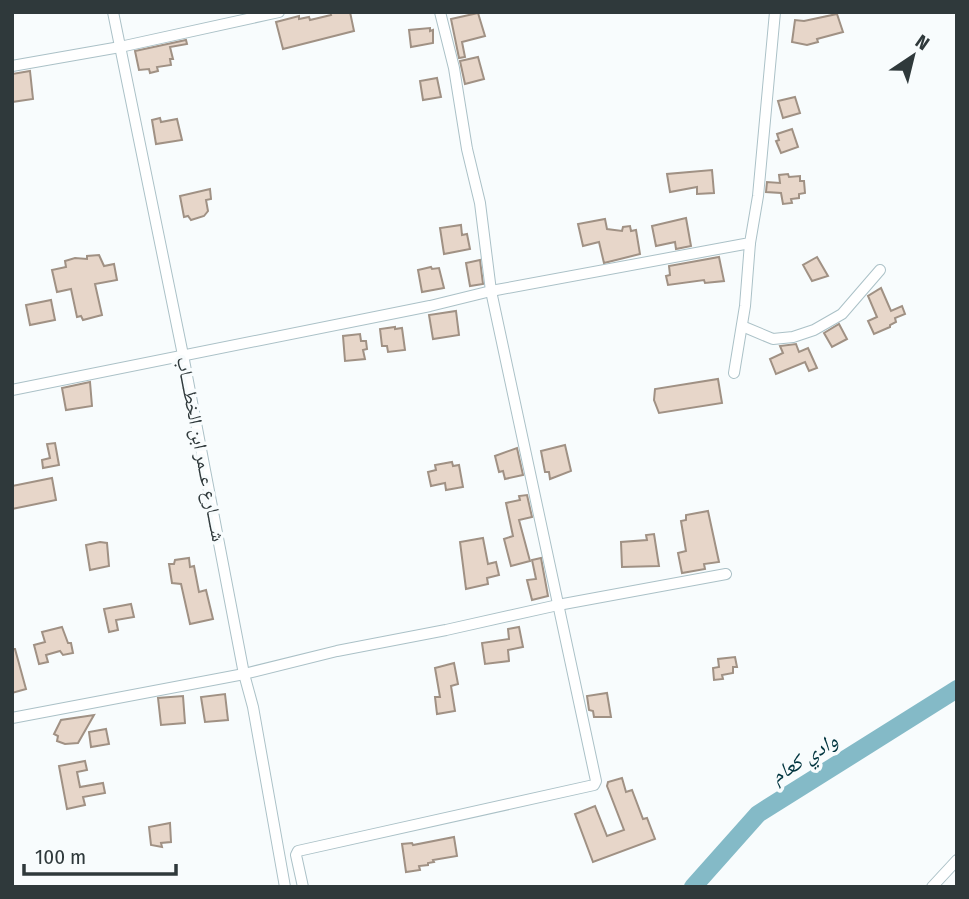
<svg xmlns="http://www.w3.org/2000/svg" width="969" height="899" viewBox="0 0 969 899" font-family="'Fira Sans Condensed','Noto Naskh Arabic',sans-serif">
	<rect width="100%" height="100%" fill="#f8fcfd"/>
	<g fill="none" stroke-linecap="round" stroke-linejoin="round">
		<!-- river -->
		<path stroke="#84bac7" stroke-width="18" d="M693 887 758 814 957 689"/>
	</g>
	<!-- building -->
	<g fill="#e7d6c9" stroke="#a09184" stroke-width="2">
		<path d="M330 12H350L354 31 283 49 276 22 299 16V19L309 17 310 20 331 15Z"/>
		<path d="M478 13 485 36 462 42 465 57 459 58 451 19Z"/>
		<path d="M837 14 843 32 817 39 818 42 807 45 792 42 795 20 804 21Z"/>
		<path d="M430 28V31L433 30V43L411 47 409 30Z"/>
		<path d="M186 40 187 44 170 47 173 59H170L171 65 157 67 158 71 150 73 149 69 139 70 135 51Z"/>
		<path d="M478 57 484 79 465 84 460 61Z"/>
		<path d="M30 71 33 99 12 102V74Z"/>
		<path d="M437 78 441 97 423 100 420 81Z"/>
		<path d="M795 97 800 113 783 118 778 101Z"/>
		<path d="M160 118 161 122 177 119 182 140 156 144 152 120Z"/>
		<path d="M792 129 798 147 781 153 776 141 779 140 777 134Z"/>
		<path d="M712 170 714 193 697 194V187L670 192 667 174Z"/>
		<path d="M788 174 789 177 800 176V181H804L805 193 799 194V198L791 199 792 203 783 204 781 193 766 192 767 182 780 183 779 175Z"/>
		<path d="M210 189 211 199 206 200 208 211 204 216 191 220 188 216 184 217 180 196Z"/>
		<path d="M686 218 691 246 676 249 675 242 656 246 652 226Z"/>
		<path d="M605 219 607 229 622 231 623 227 630 226 631 231 636 230 640 254 604 263 599 242 583 246 578 224Z"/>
		<path d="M461 225 462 235 467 234 470 249 444 254 440 228Z"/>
		<path d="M99 255 104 266 114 264 117 280 95 284 102 315 83 320 81 316 77 317 71 289 57 292 52 270 66 267 65 261 75 258 87 259V256Z"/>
		<path d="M719 257 724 281 705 283 704 280 668 285 666 276 670 275 669 266Z"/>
		<path d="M817 257 828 276 812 281 803 265Z"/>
		<path d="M480 260 483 284 470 286 466 263Z"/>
		<path d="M431 267 432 269 439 268 444 288 422 292 418 270Z"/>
		<path d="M881 288 891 311 902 306 905 314 895 318 896 322 890 325V327L874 334 868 321 877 317 868 296Z"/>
		<path d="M51 300 55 320 30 325 26 305Z"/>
		<path d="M456 311 459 335 433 339 429 315Z"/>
		<path d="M839 324 847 339 832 347 824 333Z"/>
		<path d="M395 327V329L402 328 405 350 388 352 387 346H382L380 329Z"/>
		<path d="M360 334 361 341H366L367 349 363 350 365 359 345 361 343 336Z"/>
		<path d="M796 344 799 352 808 348 817 368 809 371 805 362 776 374 770 359 783 353 780 346Z"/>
		<path d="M718 379 722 403 659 413 654 400 655 389Z"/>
		<path d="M90 382 92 406 66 410 62 388Z"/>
		<path d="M55 443 59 465 43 468 42 460 50 458 47 444Z"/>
		<path d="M565 445 571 471 550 479 549 472H545L541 451Z"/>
		<path d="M517 448 523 475 505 479 503 471 499 472 495 456Z"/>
		<path d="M452 462 453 466 459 465 463 487 446 490 445 483 431 486 428 472 436 470 435 465Z"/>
		<path d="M52 478 56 500 12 509V486Z"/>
		<path d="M527 495 532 517 519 520 530 561 511 566 504 539 513 536 506 503 520 500 519 496Z"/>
		<path d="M708 511 719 562 704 564 705 569 682 573 678 553 686 551 681 521 686 520V515Z"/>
		<path d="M654 534 659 566 622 567 621 542 647 540 646 535Z"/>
		<path d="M483 538 488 564 496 562 499 575 487 578 488 584 466 589 460 542Z"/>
		<path d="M100 542 107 543 109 566 90 570 86 545Z"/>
		<path d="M189 558 190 567 194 566 199 592 206 590 213 619 190 624 181 584 172 583 169 564H174L175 560Z"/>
		<path d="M541 558 548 596 532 600 527 580 536 579 532 560Z"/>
		<path d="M131 604 134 617 116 620 118 630 109 632 104 609Z"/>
		<path d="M62 627 68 643H71L73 653 63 655 60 651 46 655 48 662 39 664 34 645 45 642 42 632Z"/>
		<path d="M519 627 523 647 508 650 509 661 485 664 482 643 509 639 508 629Z"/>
		<path d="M12 649H15L26 689 12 693Z"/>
		<path d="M735 657 737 667H733V673L722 675 723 679 714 680 713 668 719 667 718 659Z"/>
		<path d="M454 663 458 684 451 686 455 711 437 714 435 697H440L435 668Z"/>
		<path d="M607 693 611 717H594L593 711 589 710 587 696Z"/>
		<path d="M225 694 228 720 205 722 201 697Z"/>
		<path d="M183 696 185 723 161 725 158 698Z"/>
		<path d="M94 715 78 743 65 744 57 741 58 736 54 734 61 720Z"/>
		<path d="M106 729 109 744 91 747 89 732Z"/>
		<path d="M85 761 87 770 77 772 80 787 103 783 105 793 83 797 85 805 67 809 59 766Z"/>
		<path d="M622 778 626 792 632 790 643 819 647 818 655 839 593 862 575 814 595 806 607 836 624 830 607 786 608 782Z"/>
		<path d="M170 823 171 842 161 843 162 847 151 845 149 827Z"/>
		<path d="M454 837 457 856 433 860 434 862 428 863V865L419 866 420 870 406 872 402 844 412 843 413 845Z"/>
	</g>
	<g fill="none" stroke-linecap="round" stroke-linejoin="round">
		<!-- minor casing -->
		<g stroke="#abc1c7" stroke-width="12">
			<g id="minor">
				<path d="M113 12 183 355 244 674 253 707 285 887"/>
				<path d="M12 66 120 47 279 12"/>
				<path d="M742 326 773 339 793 337 814 330 842 314 880 270"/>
				<path d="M734 373 745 306 750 243"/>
				<path d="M12 390 430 306 491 291 750 243 758 196 775 12"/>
				<path d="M12 718 244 674 337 651 446 630 558 605 726 574"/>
				<path d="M303 887 296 855 298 851 594 785 596 781 491 291 480 203 467 149 454 68 440 12"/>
				<path d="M932 887 957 860"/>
			</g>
		</g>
		<!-- minor -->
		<use href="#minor" stroke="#fff" stroke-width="10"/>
	</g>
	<g text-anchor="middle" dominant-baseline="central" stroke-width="7" stroke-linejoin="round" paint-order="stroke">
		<!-- street labels -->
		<g font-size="19" fill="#2f393b" stroke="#f8fcfd">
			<text transform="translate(201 449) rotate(79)">شــــارع عــمر ابن الخطــــاب</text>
		</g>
		<!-- water labels -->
		<g font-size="21" font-style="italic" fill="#00343e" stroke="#f8fcfd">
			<text transform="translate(804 758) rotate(-32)">وادي كعام</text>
		</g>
	</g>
	<!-- border -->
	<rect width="969" height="899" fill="none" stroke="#2f393b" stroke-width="28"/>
	<!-- north arrow -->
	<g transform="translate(913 56) rotate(35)" stroke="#f8fcfd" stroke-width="5" paint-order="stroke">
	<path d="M0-5L12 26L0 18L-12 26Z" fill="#2f393b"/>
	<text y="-10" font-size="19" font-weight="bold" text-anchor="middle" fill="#2f393b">N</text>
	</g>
	<!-- scale -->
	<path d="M24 864v10h152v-10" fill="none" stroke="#2f393b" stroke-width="3.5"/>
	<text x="35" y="864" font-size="21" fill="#2f393b" stroke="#f8fcfd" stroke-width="5" paint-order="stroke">100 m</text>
</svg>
